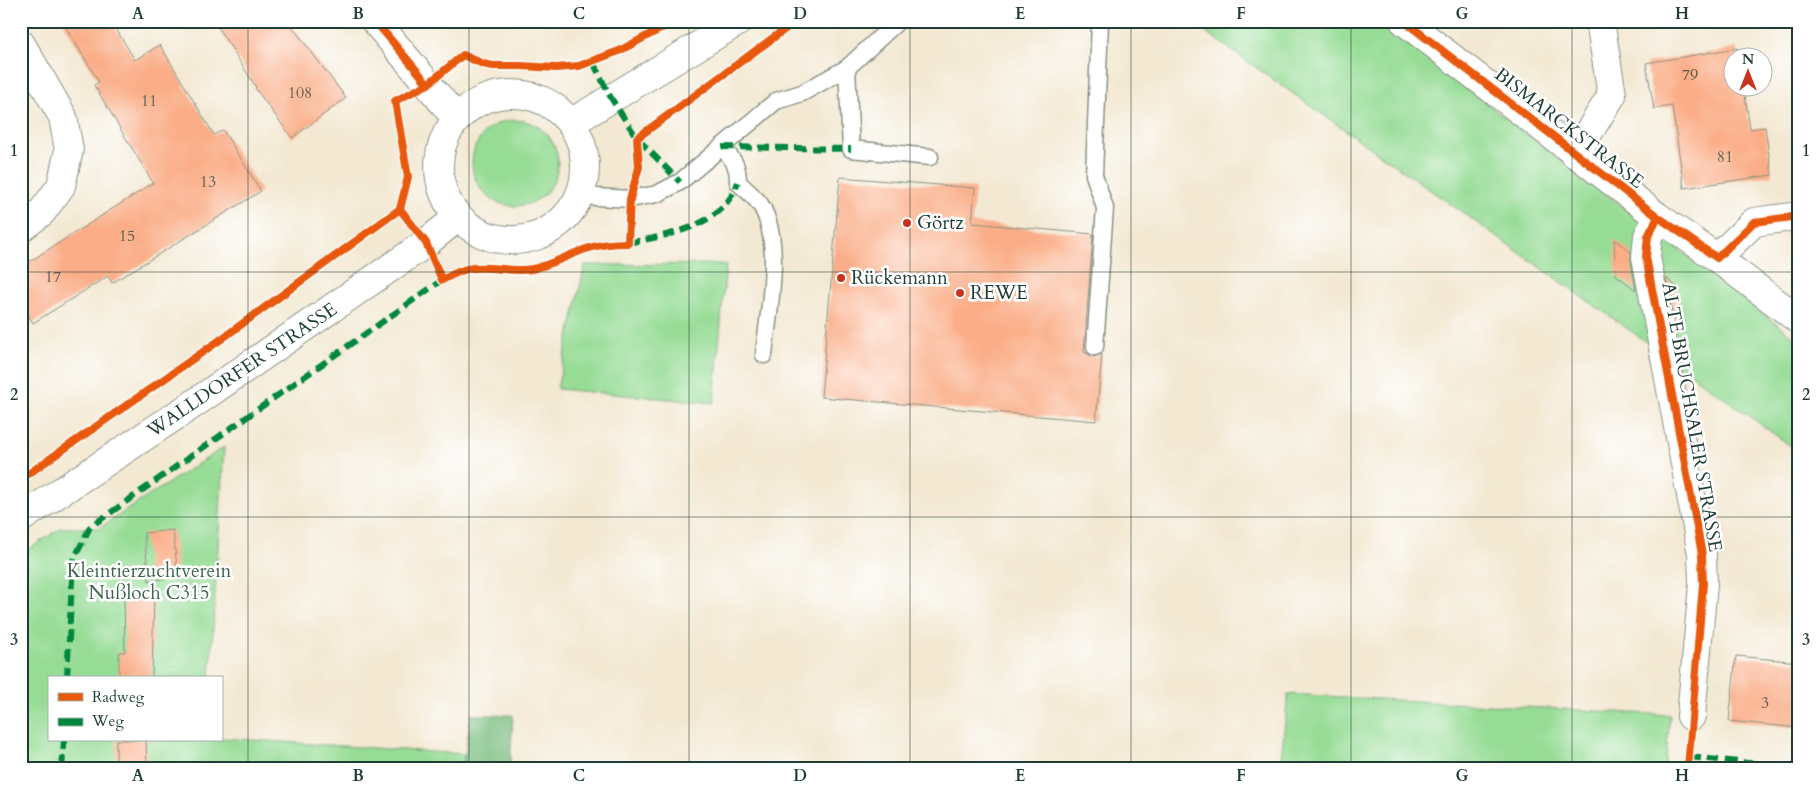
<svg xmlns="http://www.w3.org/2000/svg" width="1820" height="789" viewBox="0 0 1820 789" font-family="Cardo,serif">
	<rect width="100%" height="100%" fill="#fff"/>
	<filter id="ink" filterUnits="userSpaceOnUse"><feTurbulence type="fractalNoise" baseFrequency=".02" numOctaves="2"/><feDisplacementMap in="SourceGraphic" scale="10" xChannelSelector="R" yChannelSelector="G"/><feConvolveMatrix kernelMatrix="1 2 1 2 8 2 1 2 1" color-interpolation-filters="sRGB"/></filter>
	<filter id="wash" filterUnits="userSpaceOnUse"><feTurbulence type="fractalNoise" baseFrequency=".0096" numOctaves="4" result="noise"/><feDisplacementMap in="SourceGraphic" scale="20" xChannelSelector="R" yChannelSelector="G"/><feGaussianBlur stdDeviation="1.12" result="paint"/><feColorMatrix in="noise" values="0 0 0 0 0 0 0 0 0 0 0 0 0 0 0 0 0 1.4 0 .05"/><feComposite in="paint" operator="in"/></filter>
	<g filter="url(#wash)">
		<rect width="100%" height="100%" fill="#f3e8d2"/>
		<!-- green -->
		<g fill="#96dc95" stroke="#5a8c64">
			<path d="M1190 21H1378L1799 341V452L1655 348Z"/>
			<circle cx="515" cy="163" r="43"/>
			<path d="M726 264 714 403 557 389 585 265Z"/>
			<path d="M224 447 210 678H49V740H221V738L464 754 463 768H21V554L61 528H99Z"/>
			<path d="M1288 694 1670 715 1665 768H1280Z"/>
		</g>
		<!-- forest -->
		<path fill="#78bc7e" stroke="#4c7c59" d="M471 715H513L510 768H463Z"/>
		<g id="blocks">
			<!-- building -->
			<g fill="#faad87">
				<path d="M62 21H111L135 60 160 45 214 135 223 130 261 191 112 283 108 276 33 323 21 304V267L153 183 94 85 99 82Z"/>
				<path d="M214 21H288L346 98 292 138 255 88 256 87Z"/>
				<path d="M1737 48 1739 58H1732V88H1744L1750 129 1765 127 1772 175 1684 188 1672 106 1654 109 1646 63Z"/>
				<path d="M840 177 975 188 972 223 1093 234 1084 352 1094 357 1102 354 1096 421 821 397Z"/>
				<path d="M1614 239 1631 252V260L1636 290 1616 275Z"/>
				<path d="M1666 278 1677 287 1681 324 1673 318Z"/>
				<path d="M173 530 178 577 149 581 144 533Z"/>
				<path d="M124 593H154L152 678H119V652H125Z"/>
				<path d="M1736 656 1799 662V728L1729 721Z"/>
				<path d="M116 740H146L147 768H116Z"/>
			</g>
		</g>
	</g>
	<g filter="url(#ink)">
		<use href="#blocks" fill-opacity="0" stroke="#899283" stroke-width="1"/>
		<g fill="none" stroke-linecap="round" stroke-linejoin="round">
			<!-- service casing -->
			<g stroke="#899283" stroke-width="19">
				<g id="service">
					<path d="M847 68 898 21"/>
					<path d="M722 147C733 160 738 164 738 182 745 189 754 196 760 204 784 241 768 312 764 355"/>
					<path d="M580 196 630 199 657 194 680 182 776 101 802 93 847 68 851 149 930 157"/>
					<path d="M1095 347 1105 208 1094 175 1100 21"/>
				</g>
			</g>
			<!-- minor casing -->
			<g stroke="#899283" stroke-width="30">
				<g id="minor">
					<path d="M375 21 457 119"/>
					<path d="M1404 21 1658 217 1717 258 1799 320"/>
					<path d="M21 44 63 117 69 150 61 186 42 212 21 228"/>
					<path d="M1575 154 1612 95 1600 21"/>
					<path d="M1658 217 1648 236 1646 257 1702 554 1703 584 1691 716"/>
					<path d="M1717 258 1754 222 1799 216"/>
				</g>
			</g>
			<!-- tertiary casing -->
			<g stroke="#899283" stroke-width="30">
				<g id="tertiary">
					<circle cx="512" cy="167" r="73"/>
					<path d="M571 123 739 21"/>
					<path d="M21 518 192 405 426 243 458 217"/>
				</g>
			</g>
			<!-- service -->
			<use href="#service" stroke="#fff" stroke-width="16"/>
			<!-- minor -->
			<use href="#minor" stroke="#fff" stroke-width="28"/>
			<!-- tertiary -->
			<use href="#tertiary" stroke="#fff" stroke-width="28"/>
			<!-- quiet -->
			<g stroke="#00873e" stroke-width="6" stroke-dasharray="12 6" stroke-linecap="butt">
				<path d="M593 62 611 98 637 138 680 182"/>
				<path d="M722 147 851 149"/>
				<path d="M628 243C669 235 723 227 738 182"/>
				<path d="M67 678 73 561 90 527 442 280"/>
				<path d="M1689 757 1799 768"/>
				<path d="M62 768 64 740"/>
			</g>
			<!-- cycleway casing -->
			<g stroke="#fff" stroke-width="11">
				<g id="cycleway">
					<path d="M375 21 428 84"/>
					<path d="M1404 21 1658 217 1717 258 1754 222 1799 216"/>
					<path d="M400 209 426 243 442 280C450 276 458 271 467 269 488 264 510 273 532 269 551 265 568 255 586 249 600 244 614 243 628 243L630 199 639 167 637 138 796 21"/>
					<path d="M1658 217 1648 236 1646 257 1702 554 1703 584 1688 768"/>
					<path d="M21 479 220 340 400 209 408 177 395 101 428 84 463 55 483 64 493 66H521L556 68 579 66 619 51 675 21"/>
				</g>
			</g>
			<!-- cycleway -->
			<use href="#cycleway" stroke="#e8590c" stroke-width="8"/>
		</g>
	</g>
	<!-- grid -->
	<path fill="none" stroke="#1f3d34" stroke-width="1" stroke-opacity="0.55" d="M248 21V768M469 21V768M689 21V768M910 21V768M1131 21V768M1351 21V768M1572 21V768M21 272H1799M21 517H1799"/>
	<!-- markers -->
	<g fill="#c8321e" stroke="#fff" stroke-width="2">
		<circle cx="907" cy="223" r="5"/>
		<circle cx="841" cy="278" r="5"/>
		<circle cx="960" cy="293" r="5"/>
	</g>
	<g text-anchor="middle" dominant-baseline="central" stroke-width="5" stroke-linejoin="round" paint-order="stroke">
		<!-- number labels -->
		<g font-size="16" fill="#565949">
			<text x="1690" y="75">79</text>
			<text x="300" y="93">108</text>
			<text x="149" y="101">11</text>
			<text x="1725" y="157">81</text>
			<text x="208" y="182">13</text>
			<text x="127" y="236">15</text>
			<text x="53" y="277">17</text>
			<text x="1765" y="703">3</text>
		</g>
		<!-- street labels -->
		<g font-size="19" fill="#1f3d34" stroke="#fff">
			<text transform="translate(1569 128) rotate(38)">BISMARCKSTRASSE</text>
			<text transform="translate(242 370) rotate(-34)">WALLDORFER STRASSE</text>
			<text transform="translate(1692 417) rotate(80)">ALTE BRUCHSALER STRASSE</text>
		</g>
		<!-- poi labels -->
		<g font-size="19" fill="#1f3d34" stroke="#fff" text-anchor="start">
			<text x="917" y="223">Görtz</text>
			<text x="851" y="278">Rückemann</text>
			<text x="970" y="293">REWE</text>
		</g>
		<!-- park labels -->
		<g font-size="19" fill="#3d654c" stroke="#fff">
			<text x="149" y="571">Kleintierzuchtverein<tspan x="149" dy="22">Nußloch C315</tspan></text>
		</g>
	</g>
	<!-- margin -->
	<rect width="1820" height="789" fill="none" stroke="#fff" stroke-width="55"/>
	<!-- legend -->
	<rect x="48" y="676" width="175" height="65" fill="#ffffff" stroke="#a5b1ae"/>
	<rect x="58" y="693" width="25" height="8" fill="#e8590c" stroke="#a5b1ae"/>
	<text x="92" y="702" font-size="15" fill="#1f3d34">Radweg</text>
	<rect x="58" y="718" width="25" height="8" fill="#00873e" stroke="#a5b1ae"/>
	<text x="92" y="726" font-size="15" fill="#1f3d34">Weg</text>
	<!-- north arrow -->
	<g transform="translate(1748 72)"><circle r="24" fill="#ffffff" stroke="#a5b1ae"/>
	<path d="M0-4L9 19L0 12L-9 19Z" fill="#c8321e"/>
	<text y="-8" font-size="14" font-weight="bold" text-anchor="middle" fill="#1f3d34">N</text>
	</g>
	<rect x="28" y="28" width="1764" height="734" fill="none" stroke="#1f3d34" stroke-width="2"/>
	<g font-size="16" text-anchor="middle" font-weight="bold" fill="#1f3d34">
		<text x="138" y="19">A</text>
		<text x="358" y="19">B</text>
		<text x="579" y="19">C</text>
		<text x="800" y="19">D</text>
		<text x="1020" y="19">E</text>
		<text x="1241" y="19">F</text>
		<text x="1462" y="19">G</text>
		<text x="1682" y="19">H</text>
		<text x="14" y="156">1</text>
		<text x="1806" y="156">1</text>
		<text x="14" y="400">2</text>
		<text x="1806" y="400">2</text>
		<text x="14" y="645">3</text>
		<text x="1806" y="645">3</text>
		<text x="138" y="781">A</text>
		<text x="358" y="781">B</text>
		<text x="579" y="781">C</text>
		<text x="800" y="781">D</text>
		<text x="1020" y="781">E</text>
		<text x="1241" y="781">F</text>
		<text x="1462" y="781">G</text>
		<text x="1682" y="781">H</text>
	</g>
</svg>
